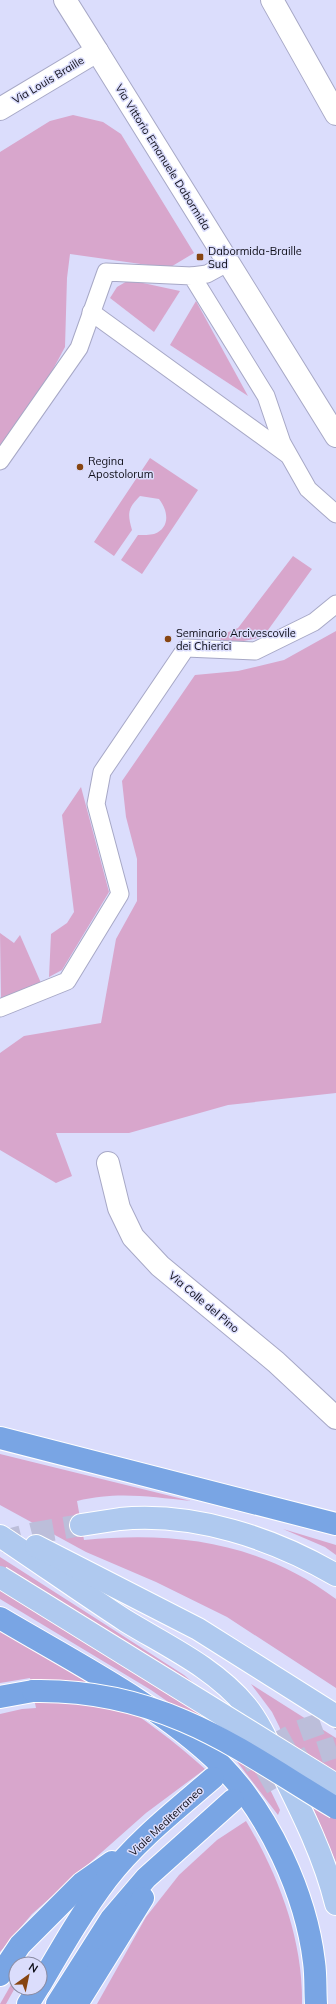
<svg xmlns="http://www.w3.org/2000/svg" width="336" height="2004" viewBox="0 0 336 2004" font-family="Mulish,sans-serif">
	<rect width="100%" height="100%" fill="#dbddfc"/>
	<!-- green -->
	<g fill="#d8a6cc">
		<path d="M73 115 103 122 121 134 194 253 169 268 70 254 67 278 65 347 44 386 0 447V152L50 121Z"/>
		<path d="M129 280 180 291 154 332 110 298 117 287Z"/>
		<path d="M196 301 248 396 170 345Z"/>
		<path d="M150 458 198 490 142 574 121 560 138 535C143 535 150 535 154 534 172 527 167 509 159 499L140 496C128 508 127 513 132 530L114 556 94 542Z"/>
		<path d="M293 556 312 569 263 637 229 644 216 637 238 628Z"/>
		<path d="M336 631V1093L228 1105 129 1133H56L72 1176 56 1183 0 1150V1053L24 1036 101 1023 116 939 137 901V859L126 817 122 781 195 675 238 671 284 660Z"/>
		<path d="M81 787 109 892 62 970 49 977 51 934 67 923 74 912 62 815Z"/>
		<path d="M0 933 14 943 20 935 41 983 1 998Z"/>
		<path d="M0 1454 191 1501C150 1497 118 1491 77 1501L84 1540C176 1531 260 1542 336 1599V1688L227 1617 156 1582 86 1552 0 1505Z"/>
		<path d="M283 1529 336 1545V1555L325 1547Z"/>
		<path d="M0 1557 184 1675 211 1698 248 1744 280 1810 278 1815 235 1759 184 1713 151 1690 0 1599Z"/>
		<path d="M0 1630C71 1673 144 1713 205 1769L146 1813 32 1914 0 1952V1714L22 1709 36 1708 30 1678 0 1683Z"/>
		<path d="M251 1684 336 1738V1863L279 1726 272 1712Z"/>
		<path d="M246 1821C279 1876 303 1940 302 2004H97L146 1917 179 1875 217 1840Z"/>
		<path d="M16 1976V1986L6 2004H0Z"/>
	</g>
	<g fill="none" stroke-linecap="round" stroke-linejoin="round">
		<!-- primary-tunnel -->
		<path stroke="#bcbeda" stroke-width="22" stroke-dasharray="22 11" stroke-linecap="butt" d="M0 1542 35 1533 81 1525"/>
		<!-- motorway-tunnel -->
		<g stroke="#bcbeda" stroke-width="22" stroke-dasharray="22 11" stroke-linecap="butt">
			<path d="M213 1778 300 1731 336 1718"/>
			<path d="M233 1800 314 1754 336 1747"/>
		</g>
		<!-- service casing -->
		<g stroke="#a7a8c6" stroke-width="19">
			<g id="service">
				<path d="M192 276 207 274 229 262"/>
				<path d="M91 312 287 454"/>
				<path d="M0 461 79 348 106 272 192 276 266 396 282 443 308 489 336 514"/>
				<path d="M0 1008 67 981 120 894 96 804 102 772 186 648 255 651 314 622 336 604"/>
			</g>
		</g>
		<!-- minor casing -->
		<g stroke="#a7a8c6" stroke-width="24">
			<g id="minor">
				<path d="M272 0 336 114"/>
				<path d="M97 51 336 436"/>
				<path d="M108 1163 119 1208 133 1237 160 1266 276 1362 336 1418"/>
			</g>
		</g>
		<!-- secondary casing -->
		<g stroke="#a7a8c6" stroke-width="24">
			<path id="secondary" d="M0 109 97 51 65 0"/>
		</g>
		<!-- primary casing -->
		<g stroke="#fff" stroke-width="24">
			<g id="primary">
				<path d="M81 1525C94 1523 107 1521 120 1519 194 1512 273 1538 336 1575"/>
				<path d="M0 1536C42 1564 83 1593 126 1621 167 1646 215 1668 246 1706 260 1723 269 1745 278 1764 301 1810 324 1855 336 1904"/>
				<path d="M36 1546 198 1629 336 1716"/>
			</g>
		</g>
		<!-- motorway casing -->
		<g stroke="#fff" stroke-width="24">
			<g id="motorway">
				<path d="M0 1438 336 1524"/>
				<path d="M0 1618C74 1662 160 1705 221 1765 269 1814 306 1894 314 1962 316 1976 315 1990 316 2004"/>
				<path d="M0 1697 33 1691"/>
				<path d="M0 1975 20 1945 82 1883 112 1862"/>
				<path d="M40 1985C61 1949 82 1912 107 1879 137 1840 176 1810 213 1778"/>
				<path d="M28 2004 38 1988"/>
				<path d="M57 2004 111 1919 146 1878 233 1800"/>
				<path d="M77 2004 143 1898"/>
			</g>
		</g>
		<!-- service -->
		<use href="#service" stroke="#fff" stroke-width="17"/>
		<!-- minor -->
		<use href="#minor" stroke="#fff" stroke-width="22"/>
		<!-- secondary -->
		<use href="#secondary" stroke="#fff" stroke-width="22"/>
		<!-- primary -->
		<use href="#primary" stroke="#afc9ef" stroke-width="22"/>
		<!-- motorway -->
		<use href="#motorway" stroke="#79a5e4" stroke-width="22"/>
		<!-- primary-bridge casing -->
		<g stroke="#fff" stroke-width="24" stroke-linecap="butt">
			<path id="primary-bridge" d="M0 1577 336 1785"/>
		</g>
		<!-- motorway-bridge casing -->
		<g stroke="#fff" stroke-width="24" stroke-linecap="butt">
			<path id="motorway-bridge" d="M33 1691C85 1690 136 1700 184 1721 236 1743 287 1779 336 1808"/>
		</g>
		<!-- primary-bridge -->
		<use href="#primary-bridge" stroke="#afc9ef" stroke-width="22"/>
		<!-- motorway-bridge -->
		<use href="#motorway-bridge" stroke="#79a5e4" stroke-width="22"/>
	</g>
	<!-- markers -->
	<g fill="#874512" stroke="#dbddfc" stroke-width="1.5">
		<rect x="196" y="253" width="8" height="8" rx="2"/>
		<circle cx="80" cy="467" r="4"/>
		<circle cx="168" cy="639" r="4"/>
	</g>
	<g text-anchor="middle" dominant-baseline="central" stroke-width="3" stroke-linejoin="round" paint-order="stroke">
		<!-- street labels -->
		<g font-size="11" fill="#0e0e18" stroke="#dbddfc">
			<text transform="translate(48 80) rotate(-31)">Via Louis Braille</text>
			<text transform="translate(163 157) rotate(58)">Via Vittorio Emanuele Dabormida</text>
			<text transform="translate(204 1302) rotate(40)">Via Colle del Pino</text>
			<text transform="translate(166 1821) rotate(-43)">Viale Mediterraneo</text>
		</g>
		<!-- poi labels -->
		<g font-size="11" fill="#0e0e18" stroke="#dbddfc" text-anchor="start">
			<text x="208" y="251">Dabormida-Braille<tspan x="208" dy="13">Sud</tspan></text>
			<text x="88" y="461">Regina<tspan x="88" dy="13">Apostolorum</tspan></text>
			<text x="176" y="633">Seminario Arcivescovile<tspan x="176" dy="13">dei Chierici</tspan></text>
		</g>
	</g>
	<!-- north arrow -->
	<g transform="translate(28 1976) rotate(33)"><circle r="19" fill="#dbddfc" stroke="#898aa1"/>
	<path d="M0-3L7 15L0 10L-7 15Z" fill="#874512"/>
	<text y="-6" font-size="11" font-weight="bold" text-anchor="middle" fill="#0e0e18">N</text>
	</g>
</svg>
